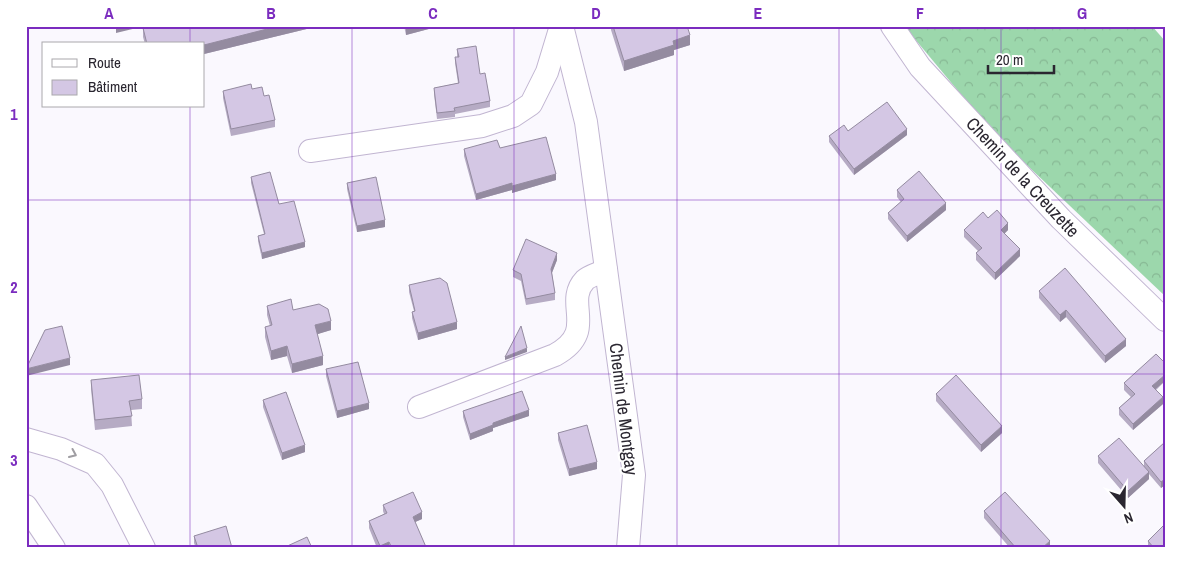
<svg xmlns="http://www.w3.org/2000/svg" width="1191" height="574" viewBox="0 0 1191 574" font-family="'Archivo Narrow',sans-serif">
	<defs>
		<pattern id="forest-crowns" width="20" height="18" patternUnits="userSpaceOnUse" patternTransform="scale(1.25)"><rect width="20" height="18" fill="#9cd7ac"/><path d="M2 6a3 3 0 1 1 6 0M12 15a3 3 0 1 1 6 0" fill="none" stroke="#87b894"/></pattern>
	</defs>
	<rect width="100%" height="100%" fill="#faf8fe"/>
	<!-- forest -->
	<path fill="url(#forest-crowns)" d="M904 26H1152L1165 41V296L994 134Z"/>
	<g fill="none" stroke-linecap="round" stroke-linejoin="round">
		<!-- street casing -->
		<g stroke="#c1b5d1" stroke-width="24">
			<g id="street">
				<path d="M562 26 586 122 634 475 628 548"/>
				<path d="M892 26 920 67 1061 219 1165 320"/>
				<path d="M310 151 482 126 513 116 531 104 547 72 561 26"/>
				<path d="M419 407 555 355C599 331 563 303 585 280 589 276 600 273 606 270"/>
				<path d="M26 439 61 449 95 464 112 485 144 548"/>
				<path d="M26 506 54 548"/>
			</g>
		</g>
		<!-- street -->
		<use href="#street" stroke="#fff" stroke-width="22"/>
	</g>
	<!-- wall -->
	<g fill="#b6abc4">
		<path d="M148 26H319L204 54V44H145L143 37V28Z"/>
		<path d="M404 26H440L406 35Z"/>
		<path d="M611 26H687L690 45 674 50V55L624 71 611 30Z"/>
		<path d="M457 49 480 74 490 101V107L455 114V117L437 119 434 94V88L458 83 455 63V57H457Z"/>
		<path d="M252 89 264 96 275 120V127L231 136 223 98V91Z"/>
		<path d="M848 131 907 135 854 175 829 142V136Z"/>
		<path d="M500 148 556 180 512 193V190L476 200 464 156V149Z"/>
		<path d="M251 177 279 204 305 247 262 259 258 241V236L264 234 251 183Z"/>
		<path d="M347 183 385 227 357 232 347 189Z"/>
		<path d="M897 190 946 210 907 242 888 219V213L901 202 897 197Z"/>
		<path d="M988 218 1008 230 1004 234 1020 256 995 280 976 260V253L978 251 964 237V230Z"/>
		<path d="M557 260 552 273 555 293V300L526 305 521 281 513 277V270Z"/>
		<path d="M409 285 457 329 418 340 412 318V312L414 311 409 292Z"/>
		<path d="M1039 291 1126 346 1105 363 1066 317 1060 322 1039 298Z"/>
		<path d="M267 306 293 310 331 330 317 334 323 365 292 373 287 356 271 360 265 337V327L270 326 267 315Z"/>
		<path d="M1165 363V381L1156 390 1163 404 1133 430 1119 415V408L1131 397 1124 390V383Z"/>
		<path d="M326 369 369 409 337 418 326 376Z"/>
		<path d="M91 380 142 399V409L131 410 132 426 95 430 91 389Z"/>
		<path d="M936 394 1002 433 981 452 936 401Z"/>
		<path d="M263 400 305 452 282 460 263 407Z"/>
		<path d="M463 411 529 416 493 428V431L470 440 463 417Z"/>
		<path d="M558 433 597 469 569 476 558 440Z"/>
		<path d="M1165 442V485L1161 488 1149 474V479L1128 498 1098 463V456L1144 466V461Z"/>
		<path d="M383 505 422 519 415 522 426 548H377L369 528V521L384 514 383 511Z"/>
		<path d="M984 511 1050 548H1010L984 518Z"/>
		<path d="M194 536 232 548H196L194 543Z"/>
		<path d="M1148 541 1165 548H1148Z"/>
	</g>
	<!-- shaded-wall -->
	<g fill="#948ba0">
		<path d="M116 26H145L116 33Z"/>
		<path d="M279 26H319L204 54V45Z"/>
		<path d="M406 26H440L406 35Z"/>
		<path d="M690 35V45L674 50V55L624 71V61L673 41Z"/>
		<path d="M907 129V135L854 175V169Z"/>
		<path d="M556 174V180L512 193V186Z"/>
		<path d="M512 183V190L476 200V194Z"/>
		<path d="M946 203V210L907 242V236Z"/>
		<path d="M385 220V227L357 232V226Z"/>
		<path d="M1008 223V230L1001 237V230Z"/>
		<path d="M305 242V247L262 259V253Z"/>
		<path d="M1020 249V256L995 280V273Z"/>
		<path d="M557 253V260L551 275V269Z"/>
		<path d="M1066 310V317L1060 322V315Z"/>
		<path d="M331 321V330L315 335V325Z"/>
		<path d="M457 322V329L418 340V333Z"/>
		<path d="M1126 339V346L1105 363V356Z"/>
		<path d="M287 346V356L271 360V351Z"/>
		<path d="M527 348V352L505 360V357Z"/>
		<path d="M323 356V365L292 373V364Z"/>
		<path d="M70 358V365L26 376V369Z"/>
		<path d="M1165 375V381L1152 392V386Z"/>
		<path d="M1163 397V404L1133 430V424Z"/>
		<path d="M369 403V409L337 418V411Z"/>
		<path d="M529 410V416L493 428V431L470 440V434L493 423Z"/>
		<path d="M1002 426V433L981 452V445Z"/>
		<path d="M305 445V452L282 460V453Z"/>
		<path d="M597 462V469L569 476V469Z"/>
		<path d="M1149 472V479L1128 498V491Z"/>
		<path d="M1165 479V485L1161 488V482Z"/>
		<path d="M422 512V519L413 523V517Z"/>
		<path d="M1050 541V548H1042Z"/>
		<path d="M389 542V548H380V546Z"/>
	</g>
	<!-- building -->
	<g fill="#d4c7e4" stroke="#948ba0">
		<path d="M148 26H279L204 45V44H147L143 28Z"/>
		<path d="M613 26H687L690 35 673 41 674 45 624 61Z"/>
		<path d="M476 46 480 74 485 73 490 101 454 108 455 111 437 113 434 88 459 83 455 57H459L457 49Z"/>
		<path d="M251 84 252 89 262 87 264 96 269 95 275 120 231 129 223 91Z"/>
		<path d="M887 102 907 129 854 169 829 136 844 125 848 131Z"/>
		<path d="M546 137 556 174 512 186V183L476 194 464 149 497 140 500 148Z"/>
		<path d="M919 171 946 203 907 236 888 213 904 199 897 190Z"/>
		<path d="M270 172 279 204 294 201 305 242 262 253 258 236 265 234 251 177Z"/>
		<path d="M376 177 385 220 357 226 347 183Z"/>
		<path d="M997 210 1008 223 1001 230 1020 249 995 273 976 253 982 248 964 230 983 212 988 218Z"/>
		<path d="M526 239 557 253 551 269 555 293 526 299 521 274 513 270Z"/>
		<path d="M1065 268 1126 339 1105 356 1066 310 1060 315 1039 291Z"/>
		<path d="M440 278 447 283 457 322 418 333 412 312 415 311 409 285Z"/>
		<path d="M291 299 293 310 319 304 328 309 331 321 315 325 323 356 292 364 287 346 271 351 265 327 272 325 267 306Z"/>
		<path d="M62 326 70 358 26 369 45 330Z"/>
		<path d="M521 326 527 348 505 357Z"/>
		<path d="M1156 354 1165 363V375L1152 386 1163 397 1133 424 1119 408 1135 394 1124 383Z"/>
		<path d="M358 362 369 403 337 411 326 369Z"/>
		<path d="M139 375 142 399 129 401 132 416 95 420 91 380Z"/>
		<path d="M956 375 1002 426 981 445 936 394Z"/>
		<path d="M522 391 529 410 493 423V425L470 434 463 411Z"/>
		<path d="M286 392 305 445 282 453 263 400Z"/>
		<path d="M587 425 597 462 569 469 558 433Z"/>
		<path d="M1119 438 1149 472 1128 491 1098 456Z"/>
		<path d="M1165 442V479L1161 482 1144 461Z"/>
		<path d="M413 492 422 512 413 517 426 547 424 548H392L389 542 380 546 369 521 387 513 383 505Z"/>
		<path d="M1005 492 1050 541 1042 548H1016L984 511Z"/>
		<path d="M1165 524V548H1154L1148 541Z"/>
		<path d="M226 526 232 548H198L194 536Z"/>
		<path d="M307 537 312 548H283Z"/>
	</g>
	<!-- one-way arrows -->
	<defs><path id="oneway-chevron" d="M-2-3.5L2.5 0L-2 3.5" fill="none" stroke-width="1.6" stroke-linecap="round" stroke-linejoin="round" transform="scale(1.25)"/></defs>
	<use stroke="#9f9da2" href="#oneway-chevron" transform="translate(73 454) rotate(24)"/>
	<!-- grid -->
	<path fill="none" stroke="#7b2cbf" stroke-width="1" stroke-opacity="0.55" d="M190 26V44M352 26V548M514 26V548M677 26V548M839 26V548M1001 26V548M190 106V548M26 200H1165M26 374H1165"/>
	<g text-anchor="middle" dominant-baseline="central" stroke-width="4.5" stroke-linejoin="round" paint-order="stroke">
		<!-- street labels -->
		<g font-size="18" fill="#2a2630" stroke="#fff">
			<text transform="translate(1023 177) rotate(47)">Chemin de la Creuzette</text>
			<text transform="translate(624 409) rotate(83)">Chemin de Montgay</text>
		</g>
	</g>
	<!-- border -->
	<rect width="1191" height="574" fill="none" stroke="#ffffff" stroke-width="55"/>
	<!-- legend -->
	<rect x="42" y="42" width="162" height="65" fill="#ffffff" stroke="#aaa8ac"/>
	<rect x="52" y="59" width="25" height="8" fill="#ffffff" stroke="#aaa8ac"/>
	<text x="88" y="68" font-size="15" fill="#2a2630">Route</text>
	<rect x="52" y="80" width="25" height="15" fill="#d4c7e4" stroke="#aaa8ac"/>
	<text x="88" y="92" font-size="15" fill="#2a2630">Bâtiment</text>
	<!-- north arrow -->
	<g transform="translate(1124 506) rotate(160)" stroke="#ffffff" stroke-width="4" paint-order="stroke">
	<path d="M0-4L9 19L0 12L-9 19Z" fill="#2a2630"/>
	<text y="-8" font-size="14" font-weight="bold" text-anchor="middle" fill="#2a2630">N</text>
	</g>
	<!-- scale -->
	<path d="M988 65v8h66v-8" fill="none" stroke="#2a2630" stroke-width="2.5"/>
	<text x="996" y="65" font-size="15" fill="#2a2630" stroke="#ffffff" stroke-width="4" paint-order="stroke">20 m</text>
	<rect x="28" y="28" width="1136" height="518" fill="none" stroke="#7b2cbf" stroke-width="2"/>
	<g font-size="16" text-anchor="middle" font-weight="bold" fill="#7b2cbf">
		<text x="109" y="19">A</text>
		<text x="271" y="19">B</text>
		<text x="433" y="19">C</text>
		<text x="596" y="19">D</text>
		<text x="758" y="19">E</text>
		<text x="920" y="19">F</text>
		<text x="1082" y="19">G</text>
		<text x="14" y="120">1</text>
		<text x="14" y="293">2</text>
		<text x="14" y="466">3</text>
	</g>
</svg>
